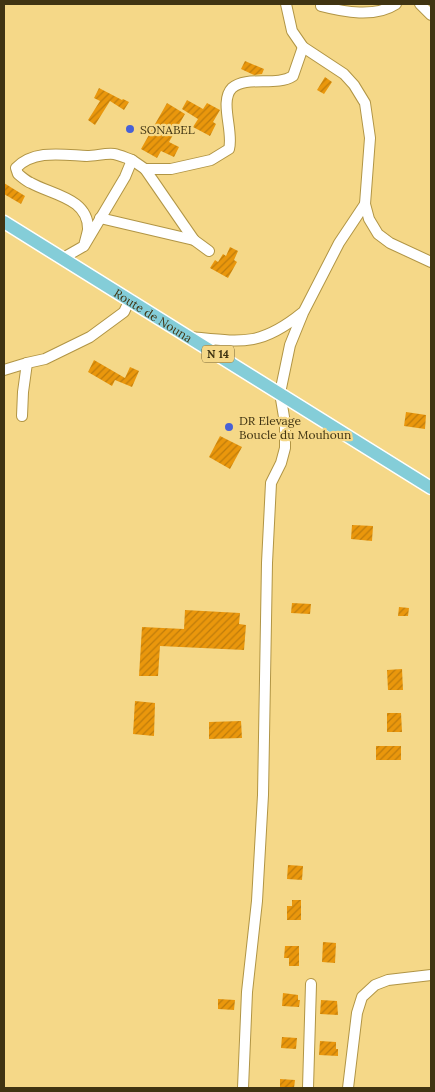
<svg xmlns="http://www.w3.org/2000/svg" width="435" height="1092" viewBox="0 0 435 1092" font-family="Lora,serif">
	<defs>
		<pattern id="building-hatch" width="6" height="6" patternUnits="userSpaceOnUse" patternTransform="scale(1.25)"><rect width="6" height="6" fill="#ea970c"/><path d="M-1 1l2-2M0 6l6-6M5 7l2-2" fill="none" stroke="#bf7c0b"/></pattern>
	</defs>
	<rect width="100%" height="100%" fill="#f5d888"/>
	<!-- building -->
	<g fill="url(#building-hatch)">
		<path d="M245 61 264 69 262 74 254 75 241 69Z"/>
		<path d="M325 77 332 82 324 94 317 90Z"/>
		<path d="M99 88 122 100 123 99 129 102 124 110 110 101 95 125 88 120 100 101 94 98Z"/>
		<path d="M187 100 203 109 207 103 220 110 213 122 216 124 210 136 193 127 198 119 182 109Z"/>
		<path d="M167 103 185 114 169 142 179 147 174 157 161 151 157 158 141 149Z"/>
		<path d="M4 183 25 196 21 204 4 194Z"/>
		<path d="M230 247 238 251 234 260 237 262 228 278 210 268 215 260 218 262 223 254 226 256Z"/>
		<path d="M94 360 125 378 130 367 139 371 132 387 115 380 112 386 88 372Z"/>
		<path d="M406 412 426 415 425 429 404 426Z"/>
		<path d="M220 436 242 447 230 469 209 457Z"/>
		<path d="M352 525 373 526 372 541 351 539Z"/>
		<path d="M292 603 311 604 310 614 291 613Z"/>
		<path d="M399 607 409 608 408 616H398Z"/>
		<path d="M185 610 240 613 239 624 246 625 244 650 160 646 158 676H139L142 627 184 629Z"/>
		<path d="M402 669 403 690H388L387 670Z"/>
		<path d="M135 701 155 703 154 736 133 734Z"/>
		<path d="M387 713H401L402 732H387Z"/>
		<path d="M241 721 242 738 209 739V722Z"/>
		<rect x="376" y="746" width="25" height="14"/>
		<path d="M288 865 303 866 302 880 287 879Z"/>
		<path d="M292 900H301V920H287V906H292Z"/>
		<path d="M323 942 336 943 335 963 322 962Z"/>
		<path d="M285 946H299V966H289V958H284Z"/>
		<path d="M283 993 298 995V1000H300L299 1007 282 1006Z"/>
		<path d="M218 999 235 1000 234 1010 218 1009Z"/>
		<path d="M321 1000 337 1001 338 1015 320 1014Z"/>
		<path d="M282 1037 297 1038 296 1049 281 1048Z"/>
		<path d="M320 1041 336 1042V1049H338V1056L319 1055Z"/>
		<path d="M280 1079 295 1080 294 1088H280Z"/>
	</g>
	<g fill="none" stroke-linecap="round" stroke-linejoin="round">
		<!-- minor casing -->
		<g stroke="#b19545" stroke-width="12">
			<g id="minor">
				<path d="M286 4 292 31 303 47 344 74 354 85 365 103 370 138 365 204 369 219 378 234 390 243 431 262"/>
				<path d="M420 4 431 15"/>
				<path d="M321 6C344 12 375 18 396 4"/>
				<path d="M132 160 145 169H171L211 160 229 149C234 132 219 101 232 88 247 75 276 87 293 76L303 47"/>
				<path d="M145 169 194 240"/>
				<path d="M100 218 194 240 209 251"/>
				<path d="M63 258 84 246 125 177 132 160C126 158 120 155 114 154 105 153 96 156 87 156 64 155 34 149 16 168L18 174C22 177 26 181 31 183 52 195 89 198 88 230 87 235 85 241 84 246"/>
				<path d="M190 337C241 342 260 347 302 313"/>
				<path d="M4 370 27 363"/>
				<path d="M22 416 23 392 27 363 45 359 90 337 124 312 130 299"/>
				<path d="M243 1088 247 992 257 901 263 795 267 563 271 483 281 463 285 448V423L280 393 290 345 303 313 339 243 365 204"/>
				<path d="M308 1088 311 984"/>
				<path d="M348 1088 357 1013 362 997 375 985 388 980 431 975"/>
			</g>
		</g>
		<!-- major casing -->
		<g stroke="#fff" stroke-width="15">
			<g id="major">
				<path id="s1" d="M4 222 431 488"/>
			</g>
		</g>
		<!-- minor -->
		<use href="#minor" stroke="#fff" stroke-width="10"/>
		<!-- major -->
		<use href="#major" stroke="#84cdd8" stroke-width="12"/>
	</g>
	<!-- markers -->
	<g fill="#4861d5" stroke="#f5d888" stroke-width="2">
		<circle cx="130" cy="129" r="5"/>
		<circle cx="229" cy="427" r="5"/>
	</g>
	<g text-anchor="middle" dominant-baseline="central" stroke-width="4.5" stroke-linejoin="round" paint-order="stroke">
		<!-- shield labels -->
		<rect fill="#f5d888" stroke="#766535" stroke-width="1" x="202" y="345.5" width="32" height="17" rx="4"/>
		<g font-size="11" font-weight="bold" fill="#403412">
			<text x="218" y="354">N 14</text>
		</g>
		<!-- poi labels -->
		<g font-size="12" fill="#403412" stroke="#f5d888" text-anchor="start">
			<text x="140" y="129">SONABEL</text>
			<text x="239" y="420">DR Elevage<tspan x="239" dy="14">Boucle du Mouhoun</tspan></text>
		</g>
		<!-- street labels -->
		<g font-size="12" fill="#403412" stroke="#f5d888">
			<text stroke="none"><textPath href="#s1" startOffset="176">Route de Nouna</textPath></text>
		</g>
	</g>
	<!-- border -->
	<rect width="435" height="1092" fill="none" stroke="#403412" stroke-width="10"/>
</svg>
